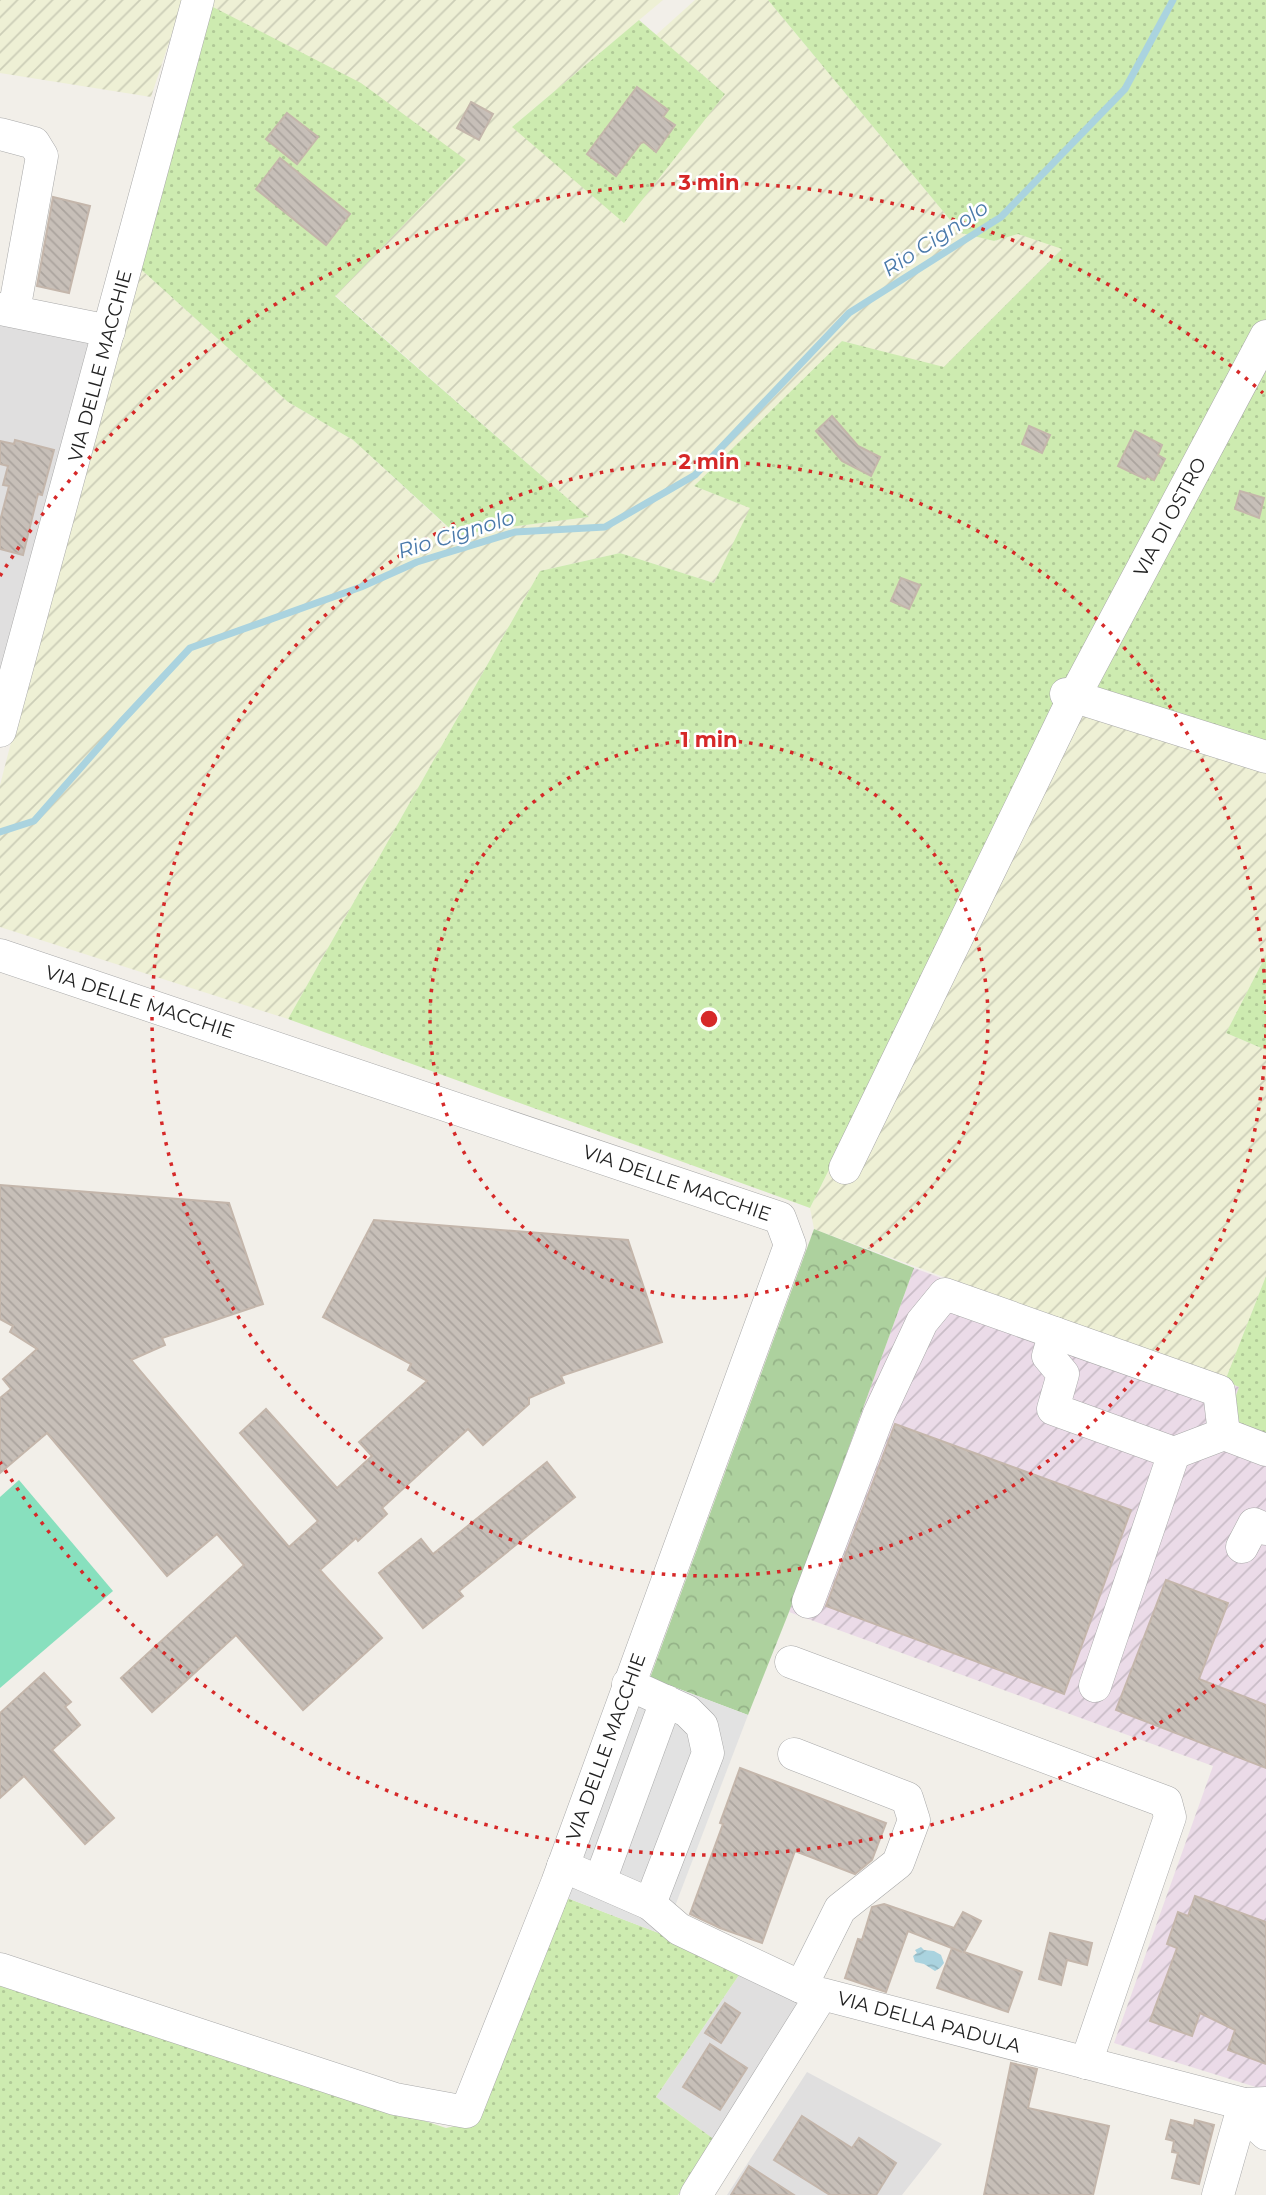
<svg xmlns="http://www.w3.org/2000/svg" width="1266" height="2195" viewBox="0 0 1266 2195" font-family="Montserrat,sans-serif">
	<defs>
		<pattern id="industrial-furrows" width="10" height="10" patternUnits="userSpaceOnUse" patternTransform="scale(1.75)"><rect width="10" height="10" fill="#ebdbe8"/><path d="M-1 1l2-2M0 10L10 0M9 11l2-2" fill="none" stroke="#c9bcc7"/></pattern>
		<pattern id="farmland-furrows" width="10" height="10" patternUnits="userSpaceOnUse" patternTransform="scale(1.75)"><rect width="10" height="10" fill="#eef0d5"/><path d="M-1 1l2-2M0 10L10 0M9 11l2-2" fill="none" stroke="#ccceb7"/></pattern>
		<pattern id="forest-crowns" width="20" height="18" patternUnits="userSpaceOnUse" patternTransform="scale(1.75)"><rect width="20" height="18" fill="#add19e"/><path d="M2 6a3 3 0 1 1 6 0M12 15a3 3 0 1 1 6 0" fill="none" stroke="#95b388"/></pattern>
		<pattern id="garden-dots" width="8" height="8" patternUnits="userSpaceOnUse" patternTransform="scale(1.75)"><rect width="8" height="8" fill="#cdebb0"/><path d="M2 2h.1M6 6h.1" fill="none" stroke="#b0c997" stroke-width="1.8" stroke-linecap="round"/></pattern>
		<pattern id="water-waves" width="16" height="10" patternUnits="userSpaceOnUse" patternTransform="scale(1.75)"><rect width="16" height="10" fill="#aad3df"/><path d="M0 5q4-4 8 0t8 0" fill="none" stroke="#92b5bf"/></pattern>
		<pattern id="building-back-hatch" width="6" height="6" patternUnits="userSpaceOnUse" patternTransform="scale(1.75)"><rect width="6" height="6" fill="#c7bfb8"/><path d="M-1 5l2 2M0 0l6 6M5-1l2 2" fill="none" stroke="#aba49e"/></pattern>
	</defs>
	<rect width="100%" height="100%" fill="#f2efe9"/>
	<!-- residential -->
	<g fill="#e0dfdf">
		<path d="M0 321 93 342 0 683Z"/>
		<path d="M741 1972 798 2002 797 2018 715 2140 656 2097Z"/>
		<path d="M807 2072 942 2144 902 2195H727Z"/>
	</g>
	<!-- industrial -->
	<path fill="url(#industrial-furrows)" d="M914 1268 1239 1387 1266 1453V2087L1259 2088 1114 2043 1213 1766 789 1612Z"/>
	<!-- farmland -->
	<g fill="url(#farmland-furrows)">
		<path d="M0 0H183L151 97 0 73Z"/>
		<path d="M211 0H663L512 127 725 94 656 35 695 0H768L961 233 994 241 1018 234 1063 248 944 368 842 341 694 486 751 508 714 583 620 553 540 571 288 1019 0 927V785L135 264 288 402 353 440 457 536 486 530 589 517 335 295 466 160 209 5Z"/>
		<path d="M1059 707 1266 771V955L1226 1033 1266 1050V1276L1225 1381 814 1229 810 1208Z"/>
	</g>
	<!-- forest -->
	<path fill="url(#forest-crowns)" d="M814 1229 914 1268 789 1612 748 1715 650 1678Z"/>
	<!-- garden -->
	<g fill="url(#garden-dots)">
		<path d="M768 0H1266V771L1058 708 810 1208 288 1019 540 571 620 553 714 583 750 508 694 486 842 341 944 367 1062 249 1018 234 994 241 961 233Z"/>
		<path d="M209 5 361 83 466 160 335 296 589 517 486 530 458 536 353 440 288 402 135 264Z"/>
		<path d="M639 20 725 94 624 223 512 127Z"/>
		<path d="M1266 955V1050L1226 1033Z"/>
		<path d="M1266 1276V1453L1221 1436 1239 1387 1225 1381Z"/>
		<path d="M567 1898 664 1935 741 1972 656 2097 715 2140 678 2195H0V1980L446 2128 474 2122Z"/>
	</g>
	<!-- pitch -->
	<path fill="#88e0be" d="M19 1480 113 1591 0 1688V1497Z"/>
	<!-- parking -->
	<path fill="#e2e2e2" d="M650 1678 748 1715 664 1935 567 1898Z"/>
	<!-- water -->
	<path fill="url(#water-waves)" d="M921 1947 924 1950 934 1951 941 1955 944 1963 940 1968 935 1971 924 1964 915 1962 913 1956 917 1953 915 1950Z"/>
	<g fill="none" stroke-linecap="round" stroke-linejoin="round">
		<!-- stream -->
		<path stroke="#aad3df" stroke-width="7" d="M0 832 34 821 121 722 190 648 361 587 417 562 515 532 605 527 695 475 849 313 1001 217 1125 89 1173 0"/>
	</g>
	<!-- building -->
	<g fill="url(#building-back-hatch)" stroke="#c4b6ab" stroke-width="2">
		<path d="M637 87 668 110 663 117 675 125 656 152 644 142 641 143 616 176 587 154Z"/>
		<path d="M471 102 493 114 479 140 457 128Z"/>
		<path d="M287 113 318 137 297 164 266 139Z"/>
		<path d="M280 158 350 214 326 245 256 189Z"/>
		<path d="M53 197 90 206 69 293 37 286Z"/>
		<path d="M832 416 858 446 880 457 871 476 842 461 816 431Z"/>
		<path d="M1029 426 1050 435 1042 453 1022 444Z"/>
		<path d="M1135 431 1162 445 1158 455 1165 459 1154 480 1147 476 1145 479 1118 466Z"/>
		<path d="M15 440 54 450 42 495 38 494 23 555 0 549V521L9 486 3 485 8 466 0 464V441L14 444Z"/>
		<path d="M1240 491 1264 498 1259 518 1235 509Z"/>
		<path d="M901 578 920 585 909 609 891 601Z"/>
		<path d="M0 1185 229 1203 263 1304 162 1338 165 1345 131 1360 289 1547 318 1521 240 1433 266 1409 337 1488 372 1456 359 1442 427 1381 408 1370 411 1364 323 1317 374 1220 628 1240 662 1342 561 1376 564 1383 529 1398V1404L483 1445 468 1429 382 1508 387 1514 358 1541 356 1538 320 1570 382 1638 303 1710 236 1635 152 1712 121 1678 244 1565 217 1534 167 1576 47 1433 0 1473V1398L11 1389 3 1379 37 1349 10 1332 13 1326 0 1319Z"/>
		<path d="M895 1424 1131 1510 1064 1694 826 1606Z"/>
		<path d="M547 1462 575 1497 459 1591 463 1596 423 1628 379 1573 421 1539 433 1554Z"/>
		<path d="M1166 1580 1228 1603 1199 1679 1266 1705V1768L1116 1710Z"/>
		<path d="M44 1673 71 1702 65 1707 80 1725 52 1750 114 1818 85 1844 24 1776 0 1798V1713Z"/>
		<path d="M740 1768 886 1823 872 1860 855 1874 795 1851 762 1943 720 1928 690 1914 723 1824 720 1823Z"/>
		<path d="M1195 1896 1266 1922V2064L1228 2050 1235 2030 1200 2013 1192 2036 1150 2021 1177 1948 1167 1944 1178 1912 1188 1916Z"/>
		<path d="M884 1904 954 1928 963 1912 981 1921 964 1952 1022 1972 1008 2012 937 1988 952 1948 962 1952 908 1931 886 1992 845 1978 858 1939 862 1940 872 1907Z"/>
		<path d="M1050 1933 1092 1943 1087 1965 1067 1960 1061 1985 1039 1979Z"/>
		<path d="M725 2003 740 2013 721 2043 705 2033Z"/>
		<path d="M710 2044 747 2068 720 2110 683 2087Z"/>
		<path d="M1011 2063 1037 2069 1028 2108 1109 2126 1093 2195H984Z"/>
		<path d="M802 2116 852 2148 859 2138 896 2163 876 2195H830L774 2160Z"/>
		<path d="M1171 2120 1194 2126 1195 2120 1214 2125 1199 2184 1172 2178 1178 2153 1172 2152 1174 2141 1166 2139Z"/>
		<path d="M749 2166 794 2195H731Z"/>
	</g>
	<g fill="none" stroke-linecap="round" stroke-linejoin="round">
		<!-- minor casing -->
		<g stroke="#a9a9a9" stroke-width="33">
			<g id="minor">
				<path d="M0 134 34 143 42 156 14 311"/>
				<path d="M0 309 109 331"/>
				<path d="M1066 694 1266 757"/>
				<path d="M0 731 198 0"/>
				<path d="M0 955 780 1218 790 1245 557 1883 466 2112 395 2099 0 1969"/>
				<path d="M845 1168 1074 697 1266 336"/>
				<path d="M1055 1333 1048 1356 1063 1374 1053 1409 1174 1453 1224 1434 1266 1450"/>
				<path d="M1242 1547 1254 1524 1266 1529"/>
				<path d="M808 1602 879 1414 922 1322 945 1294 1219 1391 1224 1434"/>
				<path d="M791 1662 1166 1802 1170 1817 1086 2063"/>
				<path d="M628 1684 687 1711 702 1726 708 1753 650 1904"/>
				<path d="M1095 1686 1174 1453"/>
				<path d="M794 1754 907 1798 914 1820 898 1863 840 1909 801 1987"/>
				<path d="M563 1866 650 1904 679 1929 801 1987 820 1994"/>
				<path d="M600 1881 666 1701"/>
				<path d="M1244 2104 1253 2122 1266 2134"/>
				<path d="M696 2195 822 1994 1244 2104 1266 2103"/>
				<path d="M1218 2195 1244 2104"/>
			</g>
		</g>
		<!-- minor -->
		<use href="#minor" stroke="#fff" stroke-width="32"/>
	</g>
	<!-- distance rings -->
	<g fill="none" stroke="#d62828" stroke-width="3.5" stroke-dasharray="3.5 7">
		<circle cx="709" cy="1019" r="279"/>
		<path d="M1266 1024A557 557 0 1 1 1266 1014"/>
		<path d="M1263 1645A836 836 0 0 1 0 1462M0 576A836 836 0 0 1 1263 393"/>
	</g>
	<g text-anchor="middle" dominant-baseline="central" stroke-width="5" stroke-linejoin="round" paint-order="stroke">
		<!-- street labels -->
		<g font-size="19" fill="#222" stroke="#fff">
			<text transform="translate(100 366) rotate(-75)">VIA DELLE MACCHIE</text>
			<text transform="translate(1170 517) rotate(-62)">VIA DI OSTRO</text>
			<text transform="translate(140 1002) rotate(18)">VIA DELLE MACCHIE</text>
			<text transform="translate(677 1183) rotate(19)">VIA DELLE MACCHIE</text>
			<text transform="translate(606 1747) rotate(-70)">VIA DELLE MACCHIE</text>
			<text transform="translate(929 2022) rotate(15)">VIA DELLA PADULA</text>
		</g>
		<!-- water labels -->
		<g font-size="21" font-style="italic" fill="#4a7aab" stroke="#fff">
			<text transform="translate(935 238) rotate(-33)">Rio Cignolo</text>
			<text transform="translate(456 534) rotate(-17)">Rio Cignolo</text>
		</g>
	</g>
	<circle cx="709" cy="1019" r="10" fill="#d62828" stroke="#fff" stroke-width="3.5"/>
	<g font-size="21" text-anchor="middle" font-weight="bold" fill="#d62828" stroke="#fff" stroke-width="5" stroke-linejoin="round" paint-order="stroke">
		<text x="709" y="190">3 min</text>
		<text x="709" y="469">2 min</text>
		<text x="709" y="747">1 min</text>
	</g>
</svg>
